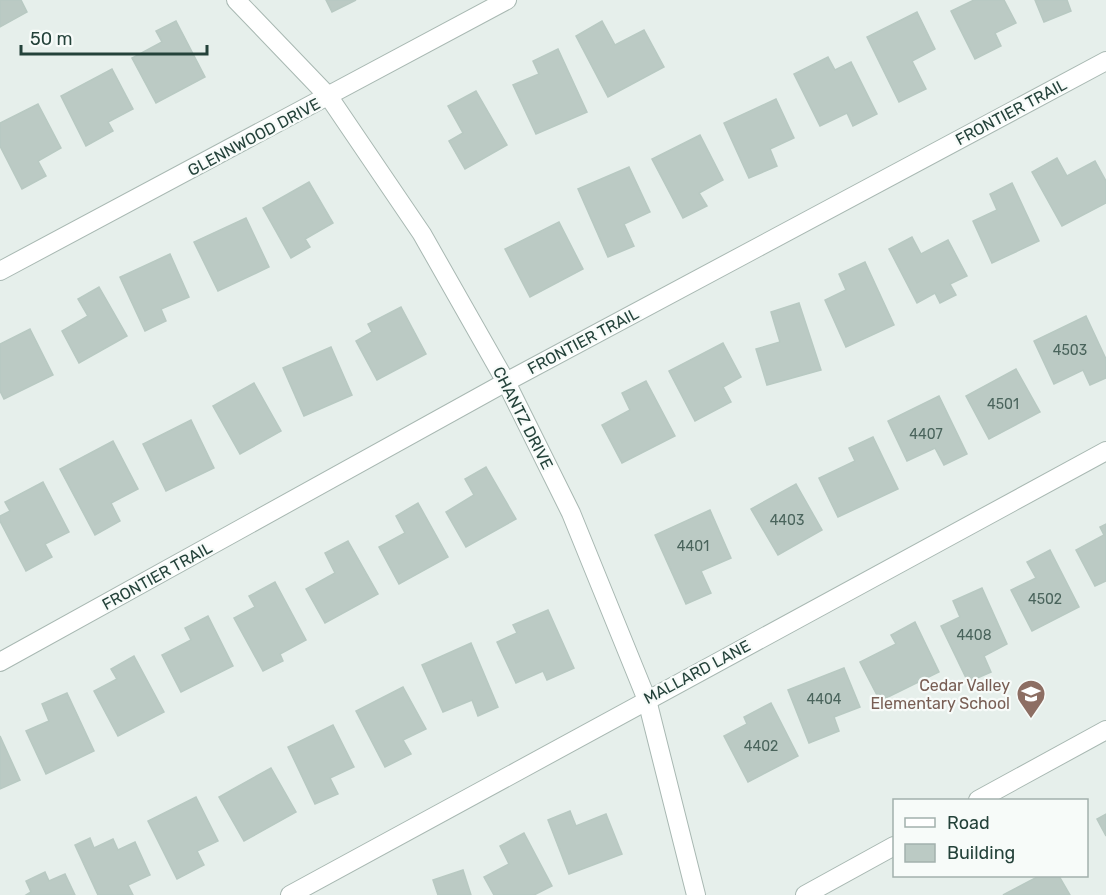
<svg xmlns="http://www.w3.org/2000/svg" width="1106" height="895" viewBox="0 0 1106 895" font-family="Rubik,sans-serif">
	<rect width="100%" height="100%" fill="#e6efeb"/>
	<!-- building -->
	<g fill="#bbcac4" stroke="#b8c9c2" stroke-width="1.5">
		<path d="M0 0H21L27 12 0 27Z"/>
		<path d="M326 0H356L332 12Z"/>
		<path d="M974 0H1004L1016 23 995 33 1001 46 975 59 951 11Z"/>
		<path d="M1035 0H1067L1071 11 1044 22Z"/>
		<path d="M917 12 935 49 912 61 926 89 899 102 867 37Z"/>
		<path d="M176 21 205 77 156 103 132 58 162 42 156 31Z"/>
		<path d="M602 21 615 45 644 30 664 67 608 97 576 36Z"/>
		<path d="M558 49 587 112 536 134 513 85 539 74 533 61Z"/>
		<path d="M828 57 835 70 851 62 877 114 853 126 847 113 820 126 794 74Z"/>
		<path d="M112 69 133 109 108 122 113 131 86 146 61 96Z"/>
		<path d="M476 91 507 145 465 169 449 141 463 133 448 106Z"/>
		<path d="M776 99 794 138 770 149 777 166 749 178 724 123Z"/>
		<path d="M38 104 61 148 38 161 46 176 22 189 0 146V123Z"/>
		<path d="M700 135 723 180 699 193 707 206 683 218 652 159Z"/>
		<path d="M1057 158 1067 176 1095 161 1106 181V203L1062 226 1032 172Z"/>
		<path d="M629 167 650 212 624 224 634 246 608 257 578 189Z"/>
		<path d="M309 182 333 223 305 239 310 247 291 258 263 208Z"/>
		<path d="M1012 183 1039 241 992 263 973 221 997 210 990 194Z"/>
		<path d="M246 218 269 267 218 291 194 242Z"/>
		<path d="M559 222 583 269 530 297 505 249Z"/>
		<path d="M912 237 921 254 948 240 967 276 950 284 956 295 940 303 935 293 917 303 889 249Z"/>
		<path d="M170 254 189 297 161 309 166 321 145 331 120 277Z"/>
		<path d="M865 262 894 325 846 347 825 300 846 290 839 274Z"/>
		<path d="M99 287 127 336 79 363 62 331 88 316 78 299Z"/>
		<path d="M799 303 821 370 767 385 756 349 780 342 771 312Z"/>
		<path d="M401 307 426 354 377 380 356 341 372 332 368 324Z"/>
		<path d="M1086 316 1106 359V378L1090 385 1083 370 1054 384 1034 341Z"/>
		<path d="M30 329 53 375 4 399 0 391V344Z"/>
		<path d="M723 343 741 377 723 387 731 402 695 421 669 371Z"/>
		<path d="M331 347 352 395 304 416 283 368Z"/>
		<path d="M1016 369 1040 412 989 439 966 396Z"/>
		<path d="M646 381 675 436 622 463 602 425 630 410 622 393Z"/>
		<path d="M254 383 281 431 240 454 213 406Z"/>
		<path d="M939 396 967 454 944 465 935 448 907 461 888 421Z"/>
		<path d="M191 420 214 468 166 491 143 444Z"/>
		<path d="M873 437 898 489 838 517 819 478 855 461 849 448Z"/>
		<path d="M113 441 138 489 111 503 120 521 95 535 60 469Z"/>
		<path d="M486 467 516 519 466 547 446 512 474 495 465 479Z"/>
		<path d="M43 482 69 532 45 544 52 557 26 571 0 521V516L10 511 5 502Z"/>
		<path d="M796 484 822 530 778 555 751 509Z"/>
		<path d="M418 503 448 557 399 584 379 547 405 533 396 516Z"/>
		<path d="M710 510 731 558 701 571 711 593 686 604 655 535Z"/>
		<path d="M1106 524V581L1095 586 1076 550 1104 535 1100 527Z"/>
		<path d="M348 541 378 594 325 623 306 589 335 573 325 553Z"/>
		<path d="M1050 550 1079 607 1032 631 1011 590 1036 578 1027 562Z"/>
		<path d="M275 582 306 640 280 654 283 661 263 671 234 618 255 607 249 596Z"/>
		<path d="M982 588 1007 644 984 656 991 672 968 682 941 626 960 617 953 601Z"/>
		<path d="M548 610 574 668 547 680 543 671 516 683 497 642 517 633 513 625Z"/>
		<path d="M208 616 233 666 181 692 162 655 191 640 185 628Z"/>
		<path d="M915 622 939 672 880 701 860 662 896 644 891 635Z"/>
		<path d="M471 643 498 707 478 716 472 700 443 712 422 665Z"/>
		<path d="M134 656 164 712 118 736 94 691 117 679 111 669Z"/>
		<path d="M844 668 860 707 834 717 839 731 809 743 788 690Z"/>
		<path d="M403 687 426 729 403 740 411 754 385 767 356 711Z"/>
		<path d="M67 693 94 751 46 774 26 731 49 721 42 704Z"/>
		<path d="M771 703 798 756 748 782 724 736 747 724 744 717Z"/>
		<path d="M333 725 354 767 330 778 338 794 315 804 288 747Z"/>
		<path d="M0 736 20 780 0 789Z"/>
		<path d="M271 768 296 812 244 841 219 797Z"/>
		<path d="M196 797 218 841 197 851 204 865 177 879 148 821Z"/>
		<path d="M570 811 576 826 606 814 622 854 569 874 548 820Z"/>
		<path d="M1106 814V836L1097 819Z"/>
		<path d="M524 833 552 886 534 895H494L484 877 509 864 500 846Z"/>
		<path d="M90 838 94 848 113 839 118 850 135 842 150 875 128 885 133 895H98L75 845Z"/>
		<path d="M463 870 471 895H438L433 880Z"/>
		<path d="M45 872 49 881 65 874 75 895H26L31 892 26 881Z"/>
		<path d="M1039 876H1059L1070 895H1003Z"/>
	</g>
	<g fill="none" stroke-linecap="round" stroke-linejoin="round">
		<!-- minor casing -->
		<g stroke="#a8b8b2" stroke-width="20">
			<g id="minor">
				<path d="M236 0 329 97 422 234 506 382 571 513 647 700 696 895"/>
				<path d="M0 271 507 0"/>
				<path d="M0 662 506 382 1106 61"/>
				<path d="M978 800 1106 730"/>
				<path d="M290 895 1106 451"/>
				<path d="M805 895 894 846"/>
			</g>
		</g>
		<!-- minor -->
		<use href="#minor" stroke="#fff" stroke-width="18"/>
	</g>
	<!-- icons -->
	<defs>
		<g id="school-pin" transform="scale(1.5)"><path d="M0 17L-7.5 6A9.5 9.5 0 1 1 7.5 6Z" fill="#8d6e63" stroke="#f7fbf9"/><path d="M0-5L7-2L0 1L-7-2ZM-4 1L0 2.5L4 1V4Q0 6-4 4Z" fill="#fff"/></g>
	</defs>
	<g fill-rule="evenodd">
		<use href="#school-pin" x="1031" y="694"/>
	</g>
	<g text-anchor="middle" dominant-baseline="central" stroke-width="4.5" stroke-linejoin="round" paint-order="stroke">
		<!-- number labels -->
		<g font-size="14" fill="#4a645c">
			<text x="1070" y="350">4503</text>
			<text x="1003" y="404">4501</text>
			<text x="926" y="434">4407</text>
			<text x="787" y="520">4403</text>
			<text x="693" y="546">4401</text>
			<text x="1045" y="599">4502</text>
			<text x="974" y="635">4408</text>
			<text x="824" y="699">4404</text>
			<text x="761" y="746">4402</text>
		</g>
		<!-- street labels -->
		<g font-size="16" fill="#24423a" stroke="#f7fbf9">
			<text transform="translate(1011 112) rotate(-28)">FRONTIER TRAIL</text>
			<text transform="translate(254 137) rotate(-28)">GLENNWOOD DRIVE</text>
			<text transform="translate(583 341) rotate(-28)">FRONTIER TRAIL</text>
			<text transform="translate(523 418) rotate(63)">CHANTZ DRIVE</text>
			<text transform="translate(157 576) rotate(-29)">FRONTIER TRAIL</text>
			<text transform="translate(697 672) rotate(-28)">MALLARD LANE</text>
		</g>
		<!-- education labels -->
		<g font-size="16" fill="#785e54" stroke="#f7fbf9" text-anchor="end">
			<text x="1010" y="685">Cedar Valley<tspan x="1010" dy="18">Elementary School</tspan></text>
		</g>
	</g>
	<!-- legend -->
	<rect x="893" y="799" width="195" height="78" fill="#f7fbf9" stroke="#a3b1ad" stroke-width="1.5"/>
	<rect x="905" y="818" width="30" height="9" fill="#ffffff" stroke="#a3b1ad" stroke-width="1.5"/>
	<text x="947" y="829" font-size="18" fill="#24423a">Road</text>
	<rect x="905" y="844" width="30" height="18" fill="#bbcac4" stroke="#a3b1ad" stroke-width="1.5"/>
	<text x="947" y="859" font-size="18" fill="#24423a">Building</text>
	<!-- scale -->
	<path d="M21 45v9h186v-9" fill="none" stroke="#24423a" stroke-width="3"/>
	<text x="30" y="45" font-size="18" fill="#24423a" stroke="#f7fbf9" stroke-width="4.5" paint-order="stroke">50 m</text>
</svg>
